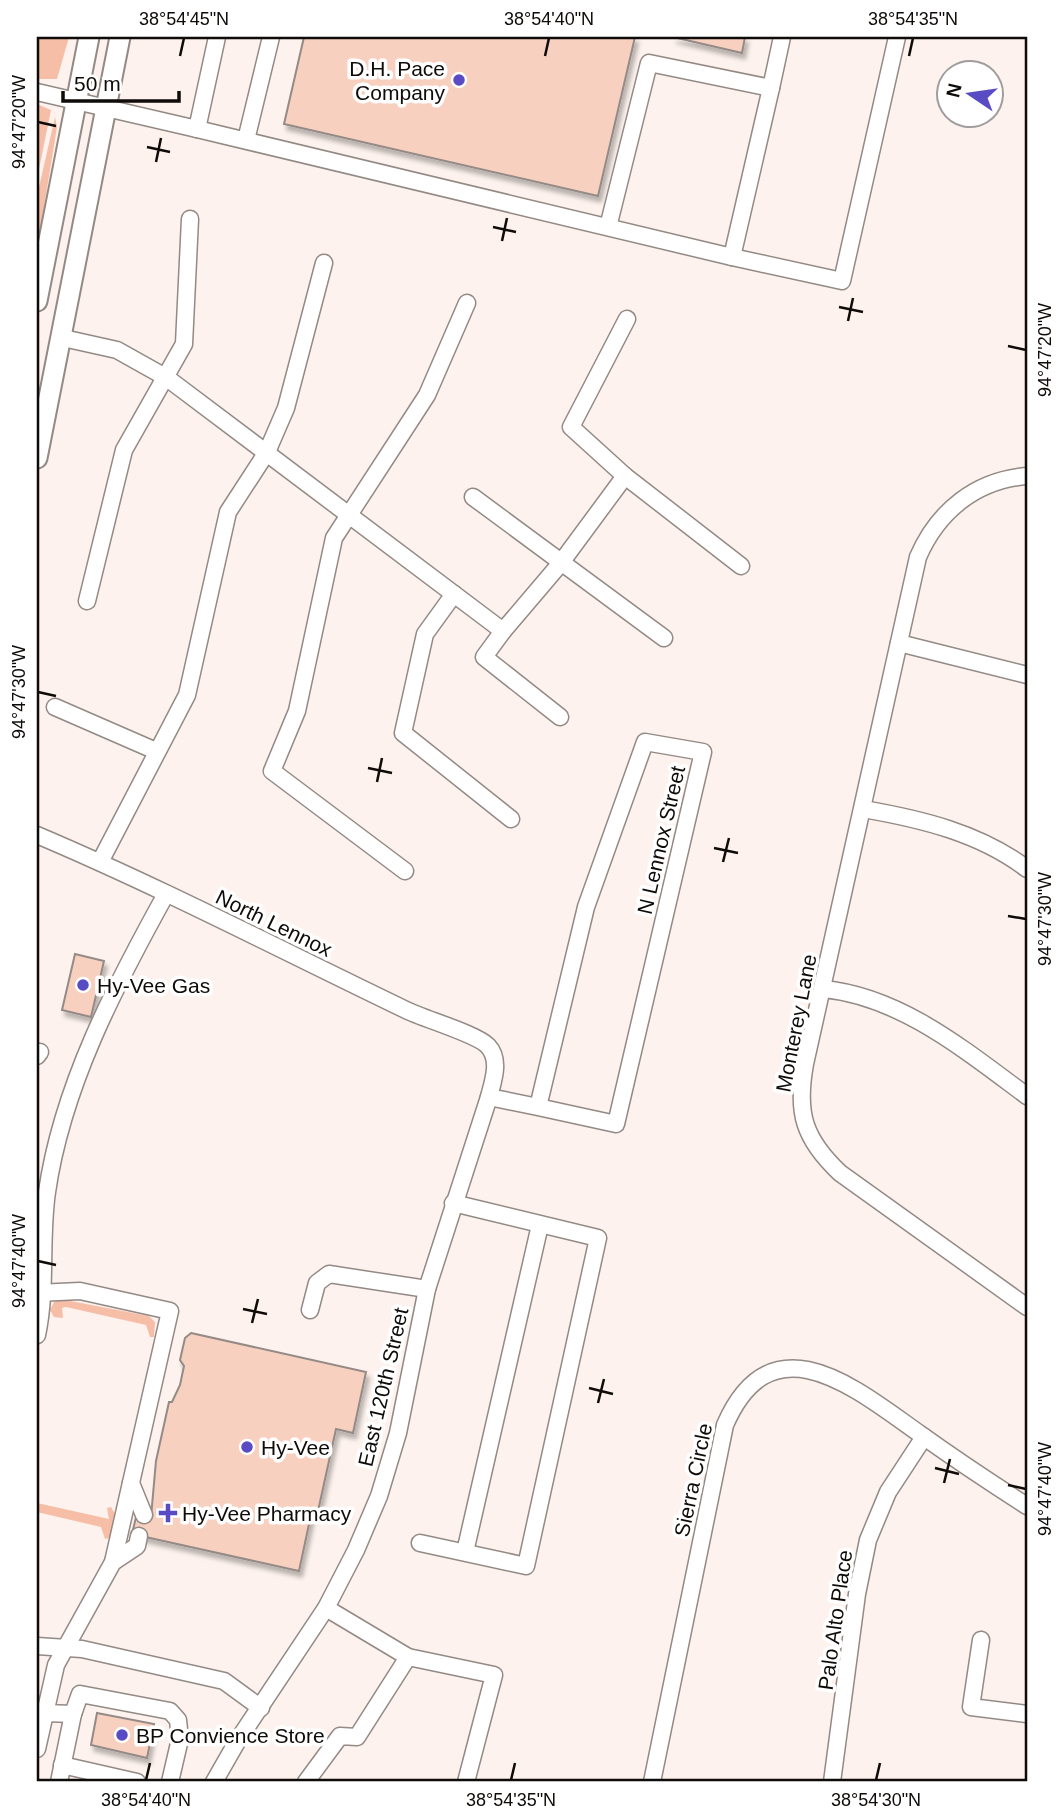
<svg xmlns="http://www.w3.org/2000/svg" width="1064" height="1819" viewBox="0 0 1064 1819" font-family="Helvetica,sans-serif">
	<defs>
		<filter id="shadow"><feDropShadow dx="3" dy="5.5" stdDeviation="2" flood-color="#0004"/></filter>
	</defs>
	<rect width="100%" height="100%" fill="#fdf2ed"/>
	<!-- green -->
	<g fill="#f6bea7">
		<path d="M37 37H69L57 79H37Z"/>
		<path d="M37 104 51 110 37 179Z"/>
		<path d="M55 117 57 127 37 250V196Z"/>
		<path d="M60 1299 149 1316 155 1322 154 1337H150L146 1325 66 1307 62 1308 63 1318 54 1317 50 1310 54 1302Z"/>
		<path d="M37 1503 109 1519 107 1508 111 1507 115 1514 110 1538 105 1539 101 1527 37 1512Z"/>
	</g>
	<!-- building -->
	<g fill="#f8d0c0" stroke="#948a86" stroke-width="2" filter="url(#shadow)">
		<path d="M304 37H635L598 196 284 124Z"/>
		<path d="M673 37H745L742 53Z"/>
		<path d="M75 954 104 961 91 1017 62 1010Z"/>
		<path d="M191 1333 366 1372 353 1433 336 1429 318 1511 312 1510 299 1571 132 1534 137 1513 151 1517 156 1461 169 1402H172L180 1385 184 1366 180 1360 185 1338Z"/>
		<path d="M97 1713 154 1724 147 1758 91 1745Z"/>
	</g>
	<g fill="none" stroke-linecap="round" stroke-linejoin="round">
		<!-- minor casing -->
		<g stroke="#938985" stroke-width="19">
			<g id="minor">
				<path d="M771 88 782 37"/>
				<path d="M37 92 197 129 217 37"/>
				<path d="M197 129 732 257 771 88 649 63 608 227"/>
				<path d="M246 140 271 37"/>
				<path d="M732 257 842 281 897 37"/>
				<path d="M627 319 571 427 625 476 741 566"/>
				<path d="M63 338 117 350 167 378 503 631 560 564 625 476"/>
				<path d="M1027 476C976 480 938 511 918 557L805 1064C796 1113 804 1139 840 1173L1027 1307"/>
				<path d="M473 497 664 638"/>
				<path d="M454 594 425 634 403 733 511 819"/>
				<path d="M87 601 124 450 184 344 190 219"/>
				<path d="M503 631 484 657 560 717"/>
				<path d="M899 643 1027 675"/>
				<path d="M55 707 156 751"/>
				<path d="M863 809C921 819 980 833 1027 869"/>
				<path d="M37 835C162 888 283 951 406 1010 424 1019 477 1034 488 1046 501 1060 493 1081 489 1097L427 1289 398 1433 379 1496 356 1550 326 1608 238 1740 214 1782"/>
				<path d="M100 862 187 695 228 512 267 452 286 408 324 263"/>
				<path d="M405 871 272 771 297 711 334 538 427 395 467 303"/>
				<path d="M823 989C900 996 966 1051 1027 1096"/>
				<path d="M37 1056 40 1052"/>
				<path d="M489 1097 538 1107 586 907 645 742 703 752 616 1124 538 1107"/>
				<path d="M37 1293 80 1291 170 1311 113 1562 56 1665 37 1749"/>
				<path d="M310 1310 317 1283 329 1274 427 1289"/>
				<path d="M37 1335C47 1288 40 1240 47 1192 62 1087 115 986 166 894"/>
				<path d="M131 1483 144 1515"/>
				<path d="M420 1543 526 1566 598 1238 453 1203"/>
				<path d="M465 1552 540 1225"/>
				<path d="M113 1562 137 1546 139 1536"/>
				<path d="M326 1608 408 1657 494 1675 466 1782"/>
				<path d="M981 1640 971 1707 1027 1714"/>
				<path d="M37 1646 82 1649 224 1681 261 1708"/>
				<path d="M45 1713 73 1714 80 1694 170 1711 178 1720 180 1739 170 1782"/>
				<path d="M62 1765 137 1782"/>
				<path d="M59 1782 73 1714"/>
				<path d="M306 1782 340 1736 357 1737 408 1657"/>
				<path d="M652 1782 725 1425C772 1317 856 1389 920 1434 955 1459 991 1483 1027 1506"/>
				<path d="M832 1782 857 1594 868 1540 888 1492 924 1437"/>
			</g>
		</g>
		<!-- major casing -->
		<g stroke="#938985" stroke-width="23">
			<g id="major">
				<path d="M37 301 89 37"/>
				<path d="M37 458 120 37"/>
			</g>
		</g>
		<!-- minor -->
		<use href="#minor" stroke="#fff" stroke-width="16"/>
		<!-- major -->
		<use href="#major" stroke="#fff" stroke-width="19"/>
	</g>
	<!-- ticks -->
	<path fill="none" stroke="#0e0b09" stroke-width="2.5" d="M180 56 184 38M545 56 549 38M909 56 913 38M38 122 56 126M147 147 170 152M156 162 161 138M493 227 516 232M502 241 507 218M839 307 863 312M848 321 853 298M1008 346 1026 350M38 692 56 696M368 768 392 773M377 782 382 758M714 848 738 853M723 862 729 838M1008 916 1026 919M38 1261 56 1265M243 1309 267 1314M252 1323 258 1299M589 1388 613 1394M598 1403 604 1379M935 1468 959 1474M944 1483 950 1459M1008 1485 1026 1489M146 1780 150 1763M511 1780 515 1763M876 1780 880 1763"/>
	<!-- markers -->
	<g fill="#584bc3" stroke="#fff" stroke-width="2.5">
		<circle cx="459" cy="80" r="7"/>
		<circle cx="83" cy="985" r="7"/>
		<circle cx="247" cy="1447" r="7"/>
		<path d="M164.5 1502.5h7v7h7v7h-7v7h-7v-7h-7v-7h7z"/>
		<circle cx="122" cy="1735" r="7"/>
	</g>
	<g text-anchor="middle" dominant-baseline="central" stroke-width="7" stroke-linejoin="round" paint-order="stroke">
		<!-- poi labels -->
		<g font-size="21" fill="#0e0b09" stroke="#fff" text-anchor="start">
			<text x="445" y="68" text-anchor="end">D.H. Pace<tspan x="445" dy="24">Company</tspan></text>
			<text x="97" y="985">Hy-Vee Gas</text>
			<text x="261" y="1447">Hy-Vee</text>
			<text x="182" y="1513">Hy-Vee Pharmacy</text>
			<text x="136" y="1735">BP Convience Store</text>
		</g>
		<!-- street labels -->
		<g font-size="21" fill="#0e0b09" stroke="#fff">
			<text transform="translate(661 840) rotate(-77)">N Lennox Street</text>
			<text transform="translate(274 923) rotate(26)">North Lennox</text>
			<text transform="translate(796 1023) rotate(-79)">Monterey Lane</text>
			<text transform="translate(383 1387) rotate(-77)">East 120th Street</text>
			<text transform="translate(693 1480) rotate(-78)">Sierra Circle</text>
			<text transform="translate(835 1620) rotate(-82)">Palo Alto Place</text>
		</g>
	</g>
	<!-- border -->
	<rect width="1064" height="1819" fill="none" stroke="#ffffff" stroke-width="77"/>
	<!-- north arrow -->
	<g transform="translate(970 94) rotate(283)"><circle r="33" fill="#ffffff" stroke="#9f9d9d" stroke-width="2"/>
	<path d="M0-5L12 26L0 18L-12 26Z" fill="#584bc3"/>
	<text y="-10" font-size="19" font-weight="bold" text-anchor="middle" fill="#0e0b09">N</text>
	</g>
	<!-- scale -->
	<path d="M63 91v10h116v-10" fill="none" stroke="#0e0b09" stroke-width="3.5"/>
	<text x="74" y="91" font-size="21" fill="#0e0b09" stroke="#ffffff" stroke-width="5" paint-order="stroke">50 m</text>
	<rect x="38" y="38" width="988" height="1742" fill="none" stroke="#0e0b09" stroke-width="2.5"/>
	<g font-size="18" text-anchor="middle" fill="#0e0b09">
		<text x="184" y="25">38°54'45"N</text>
		<text x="549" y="25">38°54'40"N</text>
		<text x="913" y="25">38°54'35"N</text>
		<text transform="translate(19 122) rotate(-90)" y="6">94°47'20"W</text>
		<text transform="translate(1045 350) rotate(-90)" y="6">94°47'20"W</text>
		<text transform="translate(19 692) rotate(-90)" y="6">94°47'30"W</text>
		<text transform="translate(1045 919) rotate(-90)" y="6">94°47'30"W</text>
		<text transform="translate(19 1261) rotate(-90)" y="6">94°47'40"W</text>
		<text transform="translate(1045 1489) rotate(-90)" y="6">94°47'40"W</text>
		<text x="146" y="1806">38°54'40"N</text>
		<text x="511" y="1806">38°54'35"N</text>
		<text x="876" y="1806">38°54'30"N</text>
	</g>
</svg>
